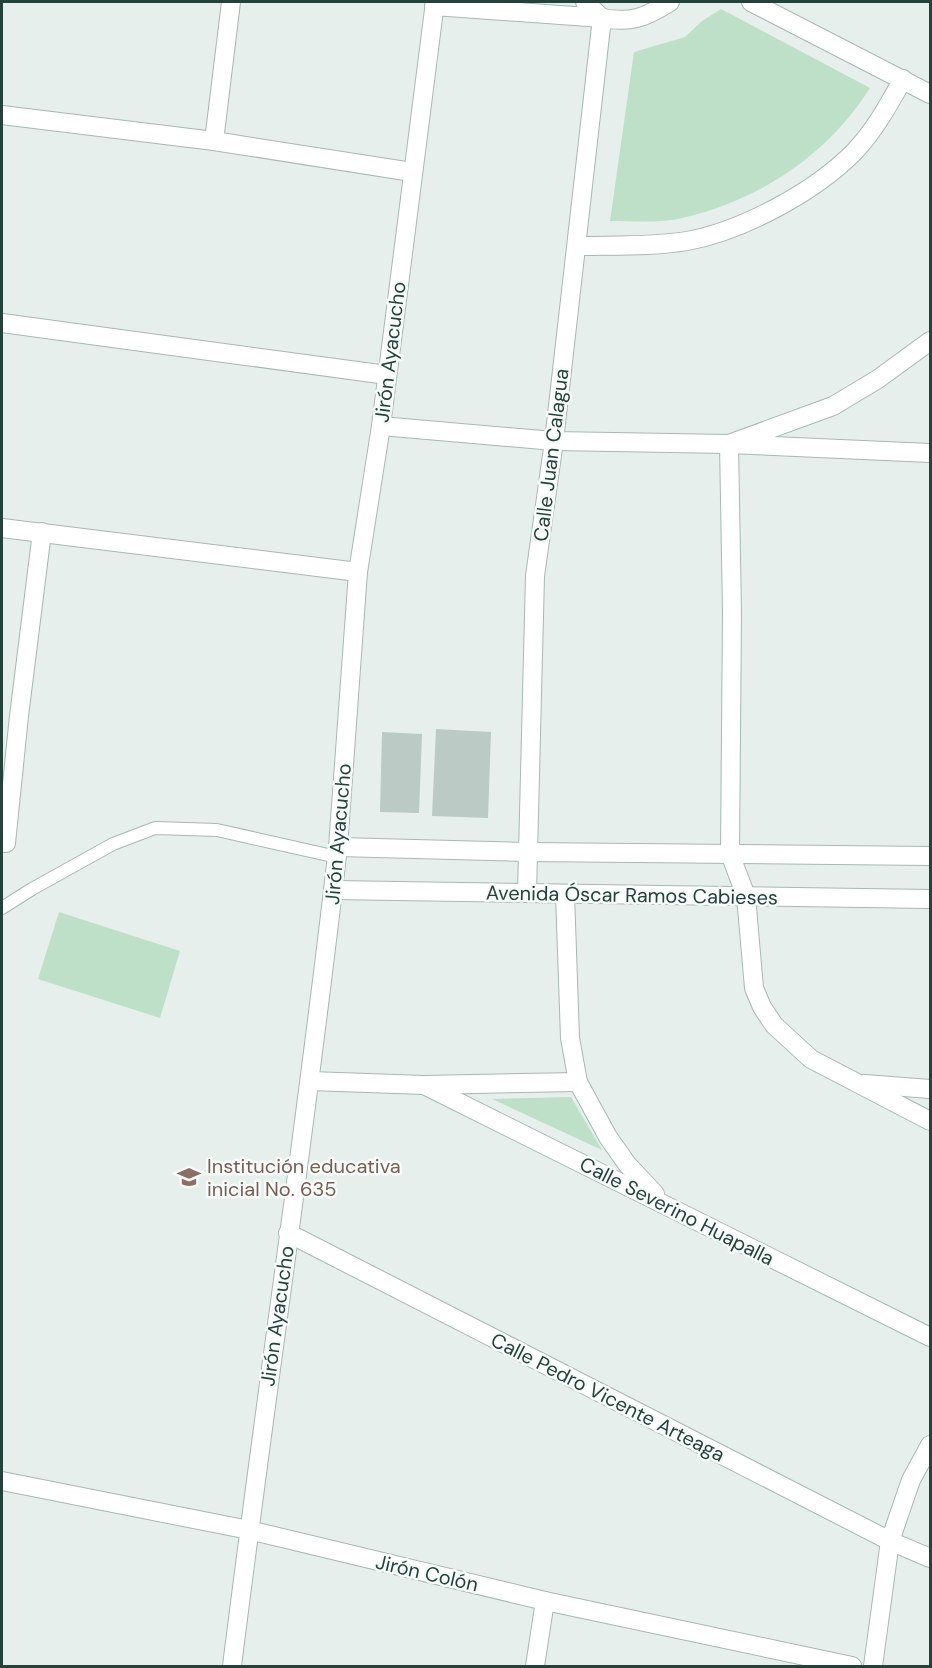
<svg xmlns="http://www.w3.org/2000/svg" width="932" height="1668" viewBox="0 0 932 1668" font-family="'DM Sans',sans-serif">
	<rect width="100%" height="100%" fill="#e6efeb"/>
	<!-- green -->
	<g fill="#bfe0c8">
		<path d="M721 9 870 88C827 156 757 202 678 219 657 223 632 221 610 221L634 52 685 37 702 21Z"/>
		<path d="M59 912 180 951 160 1018 38 979Z"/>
		<path d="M571 1097 602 1150 492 1099Z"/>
	</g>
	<!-- building -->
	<g fill="#bbcac4">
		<path d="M436 729 491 732 488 818 432 816Z"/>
		<path d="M382 732 422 734 419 813 380 812Z"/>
	</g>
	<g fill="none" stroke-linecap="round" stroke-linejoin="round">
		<!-- service casing -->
		<g stroke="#a8b8b2" stroke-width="14">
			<path id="service" d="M2 908 32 889 113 844 155 828 217 830 337 857"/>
		</g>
		<!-- minor casing -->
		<g stroke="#a8b8b2" stroke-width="20">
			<g id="minor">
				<path d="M585 2 602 18"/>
				<path d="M751 2 930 94"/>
				<path d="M434 6 602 18C632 23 644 18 670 2"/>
				<path d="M2 115 214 141 412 172"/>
				<path d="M214 141 231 2"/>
				<path d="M577 246C613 245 651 247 687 241 742 231 815 192 855 151 875 130 889 104 903 79"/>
				<path d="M2 323 387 375"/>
				<path d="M930 341 878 379 833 406 729 444 732 612 730 854 746 896 754 988 762 1007 774 1025 811 1059 930 1121"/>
				<path d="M381 426 554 441 729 444 930 453"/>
				<path d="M2 528 358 572"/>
				<path d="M2 843H6L19 716 42 532"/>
				<path d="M338 847 358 572 381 426 435 2"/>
				<path d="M527 893 535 576 554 441 602 18"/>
				<path d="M565 894 570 1038 578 1082 608 1137 627 1164 655 1194"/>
				<path d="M310 1081 424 1085 578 1082"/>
				<path d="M865 1084 930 1089"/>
				<path d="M424 1085 930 1337"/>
				<path d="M288 1233 890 1541 930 1558"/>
				<path d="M2 1481 249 1530 545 1601 852 1666"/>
				<path d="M535 1666 545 1601"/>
				<path d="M873 1666 890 1541 911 1480 930 1445"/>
			</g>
		</g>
		<!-- tertiary casing -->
		<g stroke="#a8b8b2" stroke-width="20">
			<g id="tertiary">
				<path d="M333 890 930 899"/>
				<path d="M232 1666C266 1393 307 1121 338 847L528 852 930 856"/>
			</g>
		</g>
		<!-- service -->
		<use href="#service" stroke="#fff" stroke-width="12"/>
		<!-- minor -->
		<use href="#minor" stroke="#fff" stroke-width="18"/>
		<!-- tertiary -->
		<use href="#tertiary" stroke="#fff" stroke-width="18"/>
	</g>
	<!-- icons -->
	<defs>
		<g id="school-bare" transform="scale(1.8)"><path d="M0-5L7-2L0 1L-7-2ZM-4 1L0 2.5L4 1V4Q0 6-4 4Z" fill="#8d6e63" stroke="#f7fbf9" stroke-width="2.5" paint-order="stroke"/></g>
	</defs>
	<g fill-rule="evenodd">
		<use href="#school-bare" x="189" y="1177"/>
	</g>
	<g text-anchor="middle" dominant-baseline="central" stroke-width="5" stroke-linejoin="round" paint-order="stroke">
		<!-- street labels -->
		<g font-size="20" fill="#24423a" stroke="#f7fbf9">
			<text transform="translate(390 352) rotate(-83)">Jirón Ayacucho</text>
			<text transform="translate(551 455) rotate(-83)">Calle Juan Calagua</text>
			<text transform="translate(338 834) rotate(-85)">Jirón Ayacucho</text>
			<text transform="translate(632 895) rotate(1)">Avenida Óscar Ramos Cabieses</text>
			<text transform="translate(677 1211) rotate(27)">Calle Severino Huapalla</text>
			<text transform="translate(277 1316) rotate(-82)">Jirón Ayacucho</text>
			<text transform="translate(608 1397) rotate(27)">Calle Pedro Vicente Arteaga</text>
			<text transform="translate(427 1573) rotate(13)">Jirón Colón</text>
		</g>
		<!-- education labels -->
		<g font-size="20" fill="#785e54" stroke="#f7fbf9" text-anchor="start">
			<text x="207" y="1166">Institución educativa<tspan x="207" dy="23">inicial No. 635</tspan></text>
		</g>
	</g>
	<!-- border -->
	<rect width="932" height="1668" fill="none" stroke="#24423a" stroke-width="6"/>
</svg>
